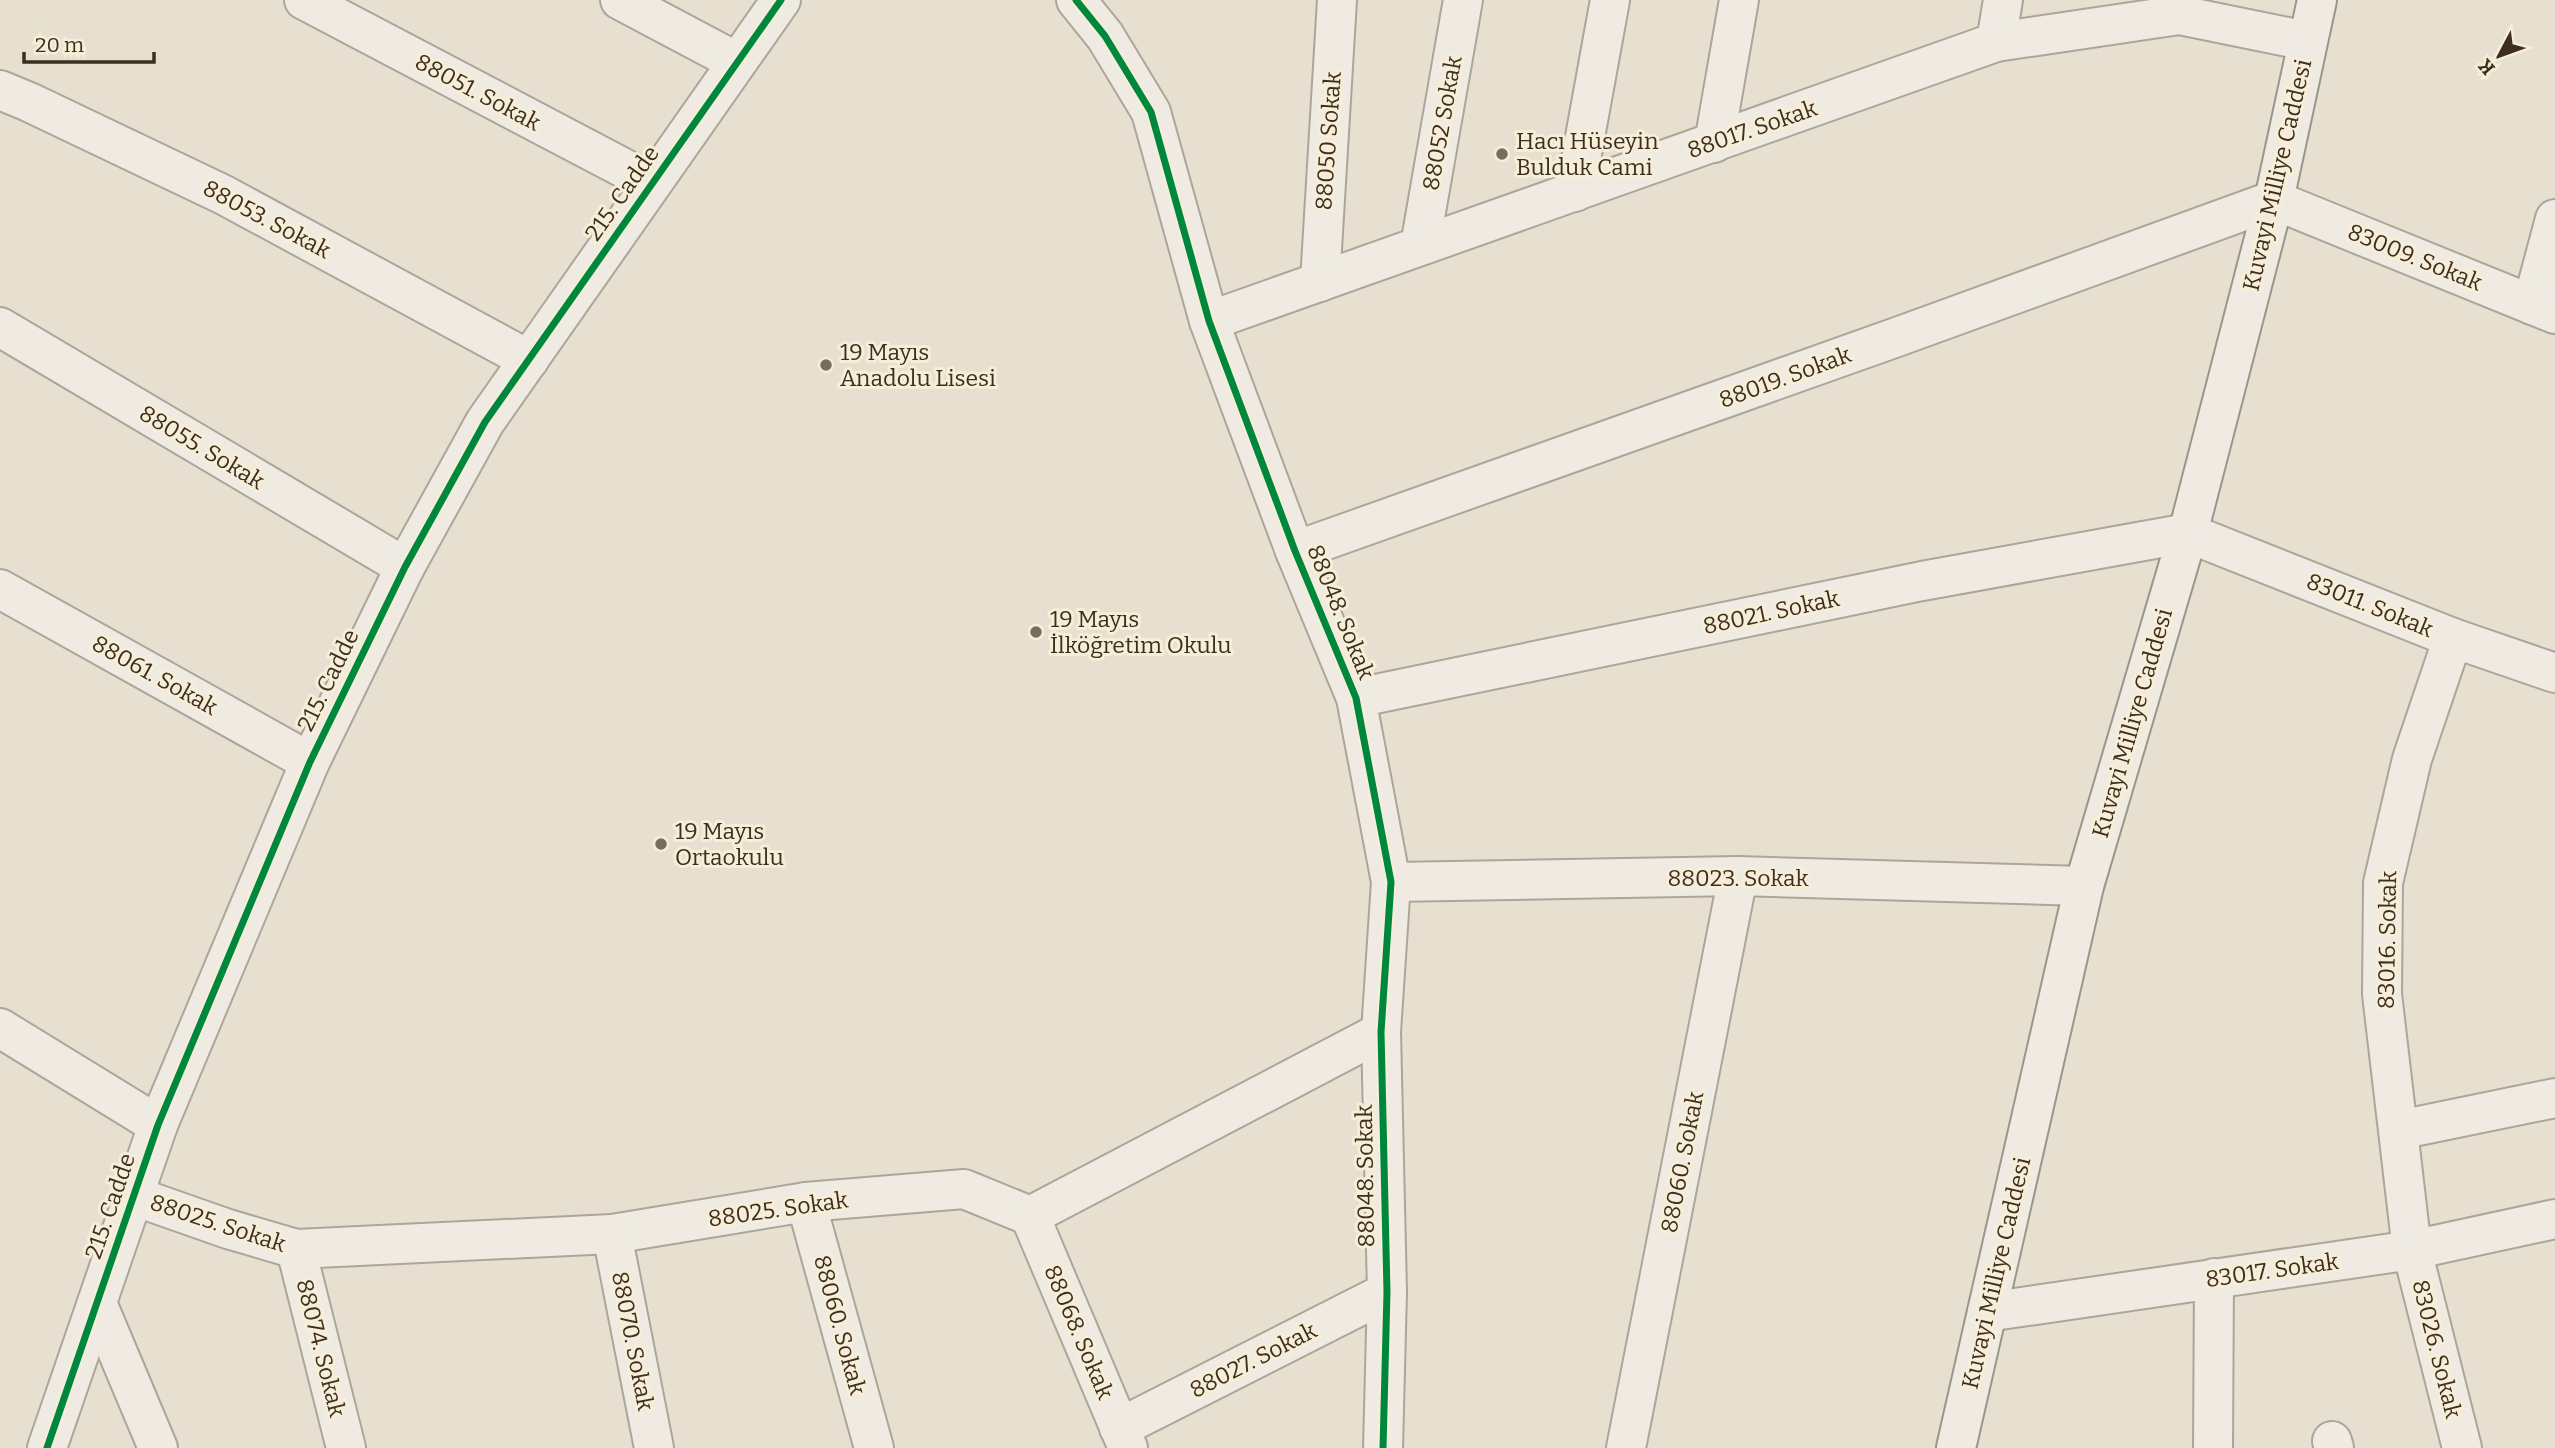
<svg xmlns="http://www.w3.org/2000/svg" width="2555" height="1448" viewBox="0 0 2555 1448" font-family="Bitter,serif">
	<rect width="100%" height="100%" fill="#e7e0d1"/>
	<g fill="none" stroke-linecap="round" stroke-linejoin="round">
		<!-- street casing -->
		<g stroke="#ada599" stroke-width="42">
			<g id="street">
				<path d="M304 0 652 183"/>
				<path d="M620 0 737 62"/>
				<path d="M1076 0 1105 36 1151 112 1209 321 1295 551 1356 698 1391 882 1381 1032 1387 1292 1383 1448"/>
				<path d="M1996 42 2003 0"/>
				<path d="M0 90 29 102 224 195 529 360"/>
				<path d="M1714 143 1739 0"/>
				<path d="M1575 192 1610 0"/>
				<path d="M1420 246 1463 0"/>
				<path d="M1320 282 1337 0"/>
				<path d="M2532 305 2555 219"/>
				<path d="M1209 321 1996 42 2179 15 2307 41"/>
				<path d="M0 327 405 567"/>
				<path d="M1295 551 1897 337 2274 200 2555 314"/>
				<path d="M0 589 310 762"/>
				<path d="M2453 638 2412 759 2383 883 2382 994 2412 1250 2462 1448"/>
				<path d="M1356 698 1922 581 2188 533 2453 638 2555 673"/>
				<path d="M1391 882 1738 876 2084 886"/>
				<path d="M0 1028 158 1125"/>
				<path d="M2399 1130 2555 1098"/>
				<path d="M134 1196 228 1229 296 1249 612 1234 806 1202 964 1189 1030 1216 1381 1032"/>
				<path d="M806 1202 874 1448"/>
				<path d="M1030 1216 1128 1448"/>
				<path d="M612 1234 654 1448"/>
				<path d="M296 1249 346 1448"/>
				<path d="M97 1303 158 1448"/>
				<path d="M1987 1312 2412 1250 2555 1219"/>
				<path d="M1119 1428 1387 1292"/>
				<path d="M2332 1441 2334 1448"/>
				<path d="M47 1448 158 1125 310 762 405 567 485 422 781 0"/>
				<path d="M1626 1448 1738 876"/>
				<path d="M2213 1448 2214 1278"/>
			</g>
		</g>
		<!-- secondary casing -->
		<g stroke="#9c958a" stroke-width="42">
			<path id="secondary" d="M1956 1448 2084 886 2188 533 2274 200 2317 0"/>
		</g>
		<!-- street -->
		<use href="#street" stroke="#efebe3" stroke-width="38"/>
		<!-- secondary -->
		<use href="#secondary" stroke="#efebe3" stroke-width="38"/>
		<!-- cycleway casing -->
		<g stroke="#f7eed8" stroke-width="11">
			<g id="cycleway">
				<path d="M1076 0 1105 36 1151 112 1209 321 1295 551 1356 698 1391 882 1381 1032 1387 1292 1383 1448"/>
				<path d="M47 1448 158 1125 310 762 405 567 485 422 781 0"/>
			</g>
		</g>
		<!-- cycleway -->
		<use href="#cycleway" stroke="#00873e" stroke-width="7"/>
	</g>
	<!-- markers -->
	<g fill="#786c5e" stroke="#f7eed8" stroke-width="2.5">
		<circle cx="1502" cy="154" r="7"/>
		<circle cx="826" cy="365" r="7"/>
		<circle cx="1036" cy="632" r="7"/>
		<circle cx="661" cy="844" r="7"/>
	</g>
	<g text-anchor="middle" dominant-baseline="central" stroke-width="6" stroke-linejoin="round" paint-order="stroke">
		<!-- street labels -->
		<g font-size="23" fill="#3d2e20" stroke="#f7eed8">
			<text transform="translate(478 92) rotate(28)">88051. Sokak</text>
			<text transform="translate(1442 123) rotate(-80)">88052 Sokak</text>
			<text transform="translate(1752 129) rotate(-19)">88017. Sokak</text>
			<text transform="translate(1328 141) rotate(-86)">88050 Sokak</text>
			<text transform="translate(2277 175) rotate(-77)">Kuvayi Milliye Caddesi</text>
			<text transform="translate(622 193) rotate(-55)">215. Cadde</text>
			<text transform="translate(267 219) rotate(28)">88053. Sokak</text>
			<text transform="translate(2415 257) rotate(22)">83009. Sokak</text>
			<text transform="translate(1785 377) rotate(-20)">88019. Sokak</text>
			<text transform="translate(202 447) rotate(31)">88055. Sokak</text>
			<text transform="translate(2370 605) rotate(22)">83011. Sokak</text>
			<text transform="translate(1341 612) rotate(68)">88048. Sokak</text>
			<text transform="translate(1771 612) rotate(-12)">88021. Sokak</text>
			<text transform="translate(155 675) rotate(29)">88061. Sokak</text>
			<text transform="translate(328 680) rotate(-64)">215. Cadde</text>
			<text transform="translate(2132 723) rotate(-74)">Kuvayi Milliye Caddesi</text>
			<text x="1738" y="878">88023. Sokak</text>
			<text transform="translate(2387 940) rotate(-89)">83016. Sokak</text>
			<text transform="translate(1682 1162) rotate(-79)">88060. Sokak</text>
			<text transform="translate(1365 1176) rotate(-91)">88048. Sokak</text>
			<text transform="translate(110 1206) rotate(-71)">215. Cadde</text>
			<text transform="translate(778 1209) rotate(-8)">88025. Sokak</text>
			<text transform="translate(218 1223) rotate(18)">88025. Sokak</text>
			<text transform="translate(2272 1270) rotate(-8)">83017. Sokak</text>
			<text transform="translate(1996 1273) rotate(-77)">Kuvayi Milliye Caddesi</text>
			<text transform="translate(840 1325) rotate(75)">88060. Sokak</text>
			<text transform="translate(1079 1332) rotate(67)">88068. Sokak</text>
			<text transform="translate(633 1341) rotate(79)">88070. Sokak</text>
			<text transform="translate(321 1348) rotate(76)">88074. Sokak</text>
			<text transform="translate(2437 1349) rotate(76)">83026. Sokak</text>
			<text transform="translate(1253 1360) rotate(-27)">88027. Sokak</text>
		</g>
		<!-- poi labels -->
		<g font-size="23" fill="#3d2e20" stroke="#f7eed8" text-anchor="start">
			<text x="1516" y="141">Hacı Hüseyin<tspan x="1516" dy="26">Bulduk Cami</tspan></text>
			<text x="840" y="352">19 Mayıs<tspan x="840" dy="26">Anadolu Lisesi</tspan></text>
			<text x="1050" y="619">19 Mayıs<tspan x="1050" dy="26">İlköğretim Okulu</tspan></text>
			<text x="675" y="831">19 Mayıs<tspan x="675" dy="26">Ortaokulu</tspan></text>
		</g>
	</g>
	<!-- north arrow -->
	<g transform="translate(2499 56) rotate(229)" stroke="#f7eed8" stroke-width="5" paint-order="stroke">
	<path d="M0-5L12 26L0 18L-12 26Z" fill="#3d2e20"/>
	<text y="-10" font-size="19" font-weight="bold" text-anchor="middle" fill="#3d2e20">K</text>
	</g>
	<!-- scale -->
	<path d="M24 52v10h130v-10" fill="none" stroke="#3d2e20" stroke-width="3.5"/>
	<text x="35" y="52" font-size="21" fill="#3d2e20" stroke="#f7eed8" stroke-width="5" paint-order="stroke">20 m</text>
</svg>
